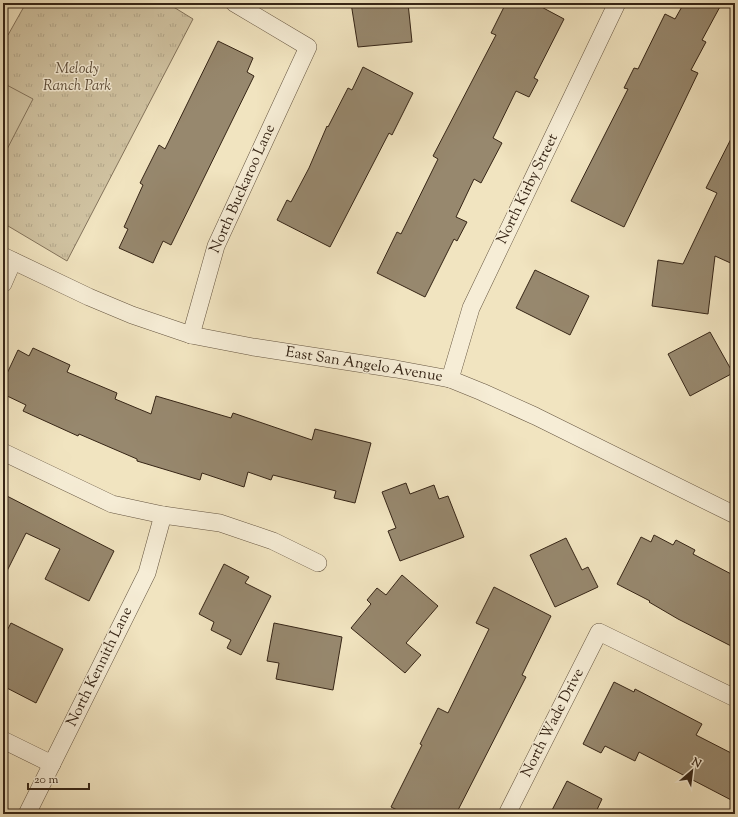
<svg xmlns="http://www.w3.org/2000/svg" width="738" height="817" viewBox="0 0 738 817" font-family="'Sorts Mill Goudy',serif">
	<defs>
		<pattern id="grass-tufts" width="24" height="20" patternUnits="userSpaceOnUse"><rect width="24" height="20" fill="#d1c4a3"/><path d="M3 7l-1-3M5 7V3M7 7l1-3M15 17l-1-3M17 17v-4M19 17l1-3" fill="none" stroke="#b4a88c"/></pattern>
	</defs>
	<rect width="100%" height="100%" fill="#f1e4c0"/>
	<filter id="stains"><feTurbulence type="fractalNoise" baseFrequency=".005" numOctaves="4"/><feColorMatrix values="0 0 0 0 .2 0 0 0 0 .09 0 0 0 0 .02 0 0 0 .5 -.17"/></filter>
	<radialGradient id="worn" r=".72"><stop offset=".6" stop-color="#630" stop-opacity="0"/><stop offset="1" stop-color="#630" stop-opacity=".3"/></radialGradient>
	<!-- grass -->
	<path fill="url(#grass-tufts)" stroke="#84745c" d="M26 3H167L193 19 67 261 3 223V32L8 35Z"/>
	<!-- garden -->
	<path fill="#d1c4a3" stroke="#84745c" d="M3 83 33 99 3 157Z"/>
	<!-- building -->
	<g fill="#97886e" stroke="#362516">
		<path d="M351 3H408L412 42 358 47Z"/>
		<path d="M506 3H534L564 19 534 78 538 80 529 97 516 91 493 138 502 143 481 183 474 179 456 217 467 222 457 241 454 239 425 297 377 273 397 232 401 234 438 159 433 156 496 35 491 33Z"/>
		<path d="M684 3H722L702 40 706 42 691 70 698 73 624 227 571 201 628 89 624 88 634 68 638 69 665 14 675 19Z"/>
		<path d="M218 41 253 58 247 72 254 76 171 245 163 241 153 263 119 248 128 229 124 227 143 185 140 183 159 145 165 149Z"/>
		<path d="M363 67 413 93 392 135 389 133 330 247 277 220 287 200 291 202 309 168 327 126 328 127 348 88 352 90Z"/>
		<path d="M735 131V265L715 256 708 314 652 306 658 260 683 264 717 193 706 188Z"/>
		<path d="M535 270 589 296 570 335 516 308Z"/>
		<path d="M710 332 733 373 690 396 668 354Z"/>
		<path d="M33 348 70 365 67 372 117 393 115 399 151 414 156 396 231 418 233 413 312 440 315 429 371 443 355 503 334 498 336 491 273 475 271 480 248 472 244 487 202 473 200 480 137 461V459L79 434 78 436 23 411 26 405 3 394V382L18 350 29 356Z"/>
		<path d="M406 483 410 494 434 485 439 499 448 496 464 537 400 561 388 531 396 528 382 492Z"/>
		<path d="M3 494 114 551 89 601 45 579 60 549 26 533 3 579Z"/>
		<path d="M654 535 673 545 676 540 695 550 693 554 735 576V648L678 619 649 602 650 601 617 584 641 537 651 542Z"/>
		<path d="M566 538 582 570 588 567 598 587 555 607 530 555Z"/>
		<path d="M224 564 249 577 245 583 271 596 241 655 227 648 231 640 211 630 214 622 199 614Z"/>
		<path d="M402 575 438 606 406 643 421 655 405 673 351 628 371 604 367 600 377 588 386 595Z"/>
		<path d="M494 587 551 616 522 675 526 677 456 814H405L391 807 422 745 420 744 438 708 448 713 489 629 476 623Z"/>
		<path d="M11 623 63 649 36 703 3 686V638Z"/>
		<path d="M274 623 342 637 333 690 276 679 279 663 267 661Z"/>
		<path d="M614 682 634 692 635 689 702 724 696 735 735 755V802L639 752 635 761 605 746 601 753 583 744Z"/>
		<path d="M567 781 602 799 595 814H550Z"/>
	</g>
	<g fill="none" stroke-linecap="round" stroke-linejoin="round">
		<!-- street casing -->
		<g stroke="#655540" stroke-width="18">
			<g id="street">
				<path d="M3 256 89 297 132 315 191 335 253 347 396 369 450 379 482 392 535 416 735 515"/>
				<path d="M3 284 13 261"/>
				<path d="M191 335 216 246 308 47 234 3"/>
				<path d="M450 379 471 308 617 3"/>
				<path d="M3 452 112 504 163 515 220 523 273 541 318 563"/>
				<path d="M3 740 52 764"/>
				<path d="M27 814 147 573 163 515"/>
				<path d="M507 814 599 632 735 698"/>
			</g>
		</g>
		<!-- street -->
		<use href="#street" stroke="#f6edd6" stroke-width="17"/>
	</g>
	<g text-anchor="middle" dominant-baseline="central" stroke-width="3" stroke-linejoin="round" paint-order="stroke">
		<!-- park labels -->
		<g font-size="15" font-style="italic" fill="#5d4d39" stroke="#f6edd6">
			<text x="77" y="69">Melody<tspan x="77" dy="17">Ranch Park</tspan></text>
		</g>
		<!-- street labels -->
		<g font-size="15" fill="#362516" stroke="#f6edd6">
			<text transform="translate(243 189) rotate(-66)">North Buckaroo Lane</text>
			<text transform="translate(528 189) rotate(-64)">North Kirby Street</text>
			<text transform="translate(364 365) rotate(9)">East San Angelo Avenue</text>
			<text transform="translate(100 667) rotate(-64)">North Kennith Lane</text>
			<text transform="translate(553 723) rotate(-63)">North Wade Drive</text>
		</g>
	</g>
	<!-- margin -->
	<rect width="738" height="817" fill="none" stroke="#f1e4c0" stroke-width="16"/>
	<rect x="4" y="4" width="730" height="809" fill="none" stroke="#362516" stroke-width="2"/>
	<rect x="8" y="8" width="722" height="801" fill="none" stroke="#362516"/>
	<!-- north arrow -->
	<g transform="translate(692 771) rotate(28)" stroke="#f6edd6" stroke-width="3" paint-order="stroke">
	<path d="M0-3L7 15L0 10L-7 15Z" fill="#362516"/>
	<text y="-6" font-size="11" font-weight="bold" text-anchor="middle" fill="#362516">N</text>
	</g>
	<!-- scale -->
	<path d="M28 783v6h61v-6" fill="none" stroke="#362516" stroke-width="2"/>
	<text x="34" y="783" font-size="12" fill="#362516" stroke="#f6edd6" stroke-width="3" paint-order="stroke">20 m</text>
	<rect width="100%" height="100%" filter="url(#stains)"/>
	<rect width="100%" height="100%" fill="url(#worn)"/>
</svg>
